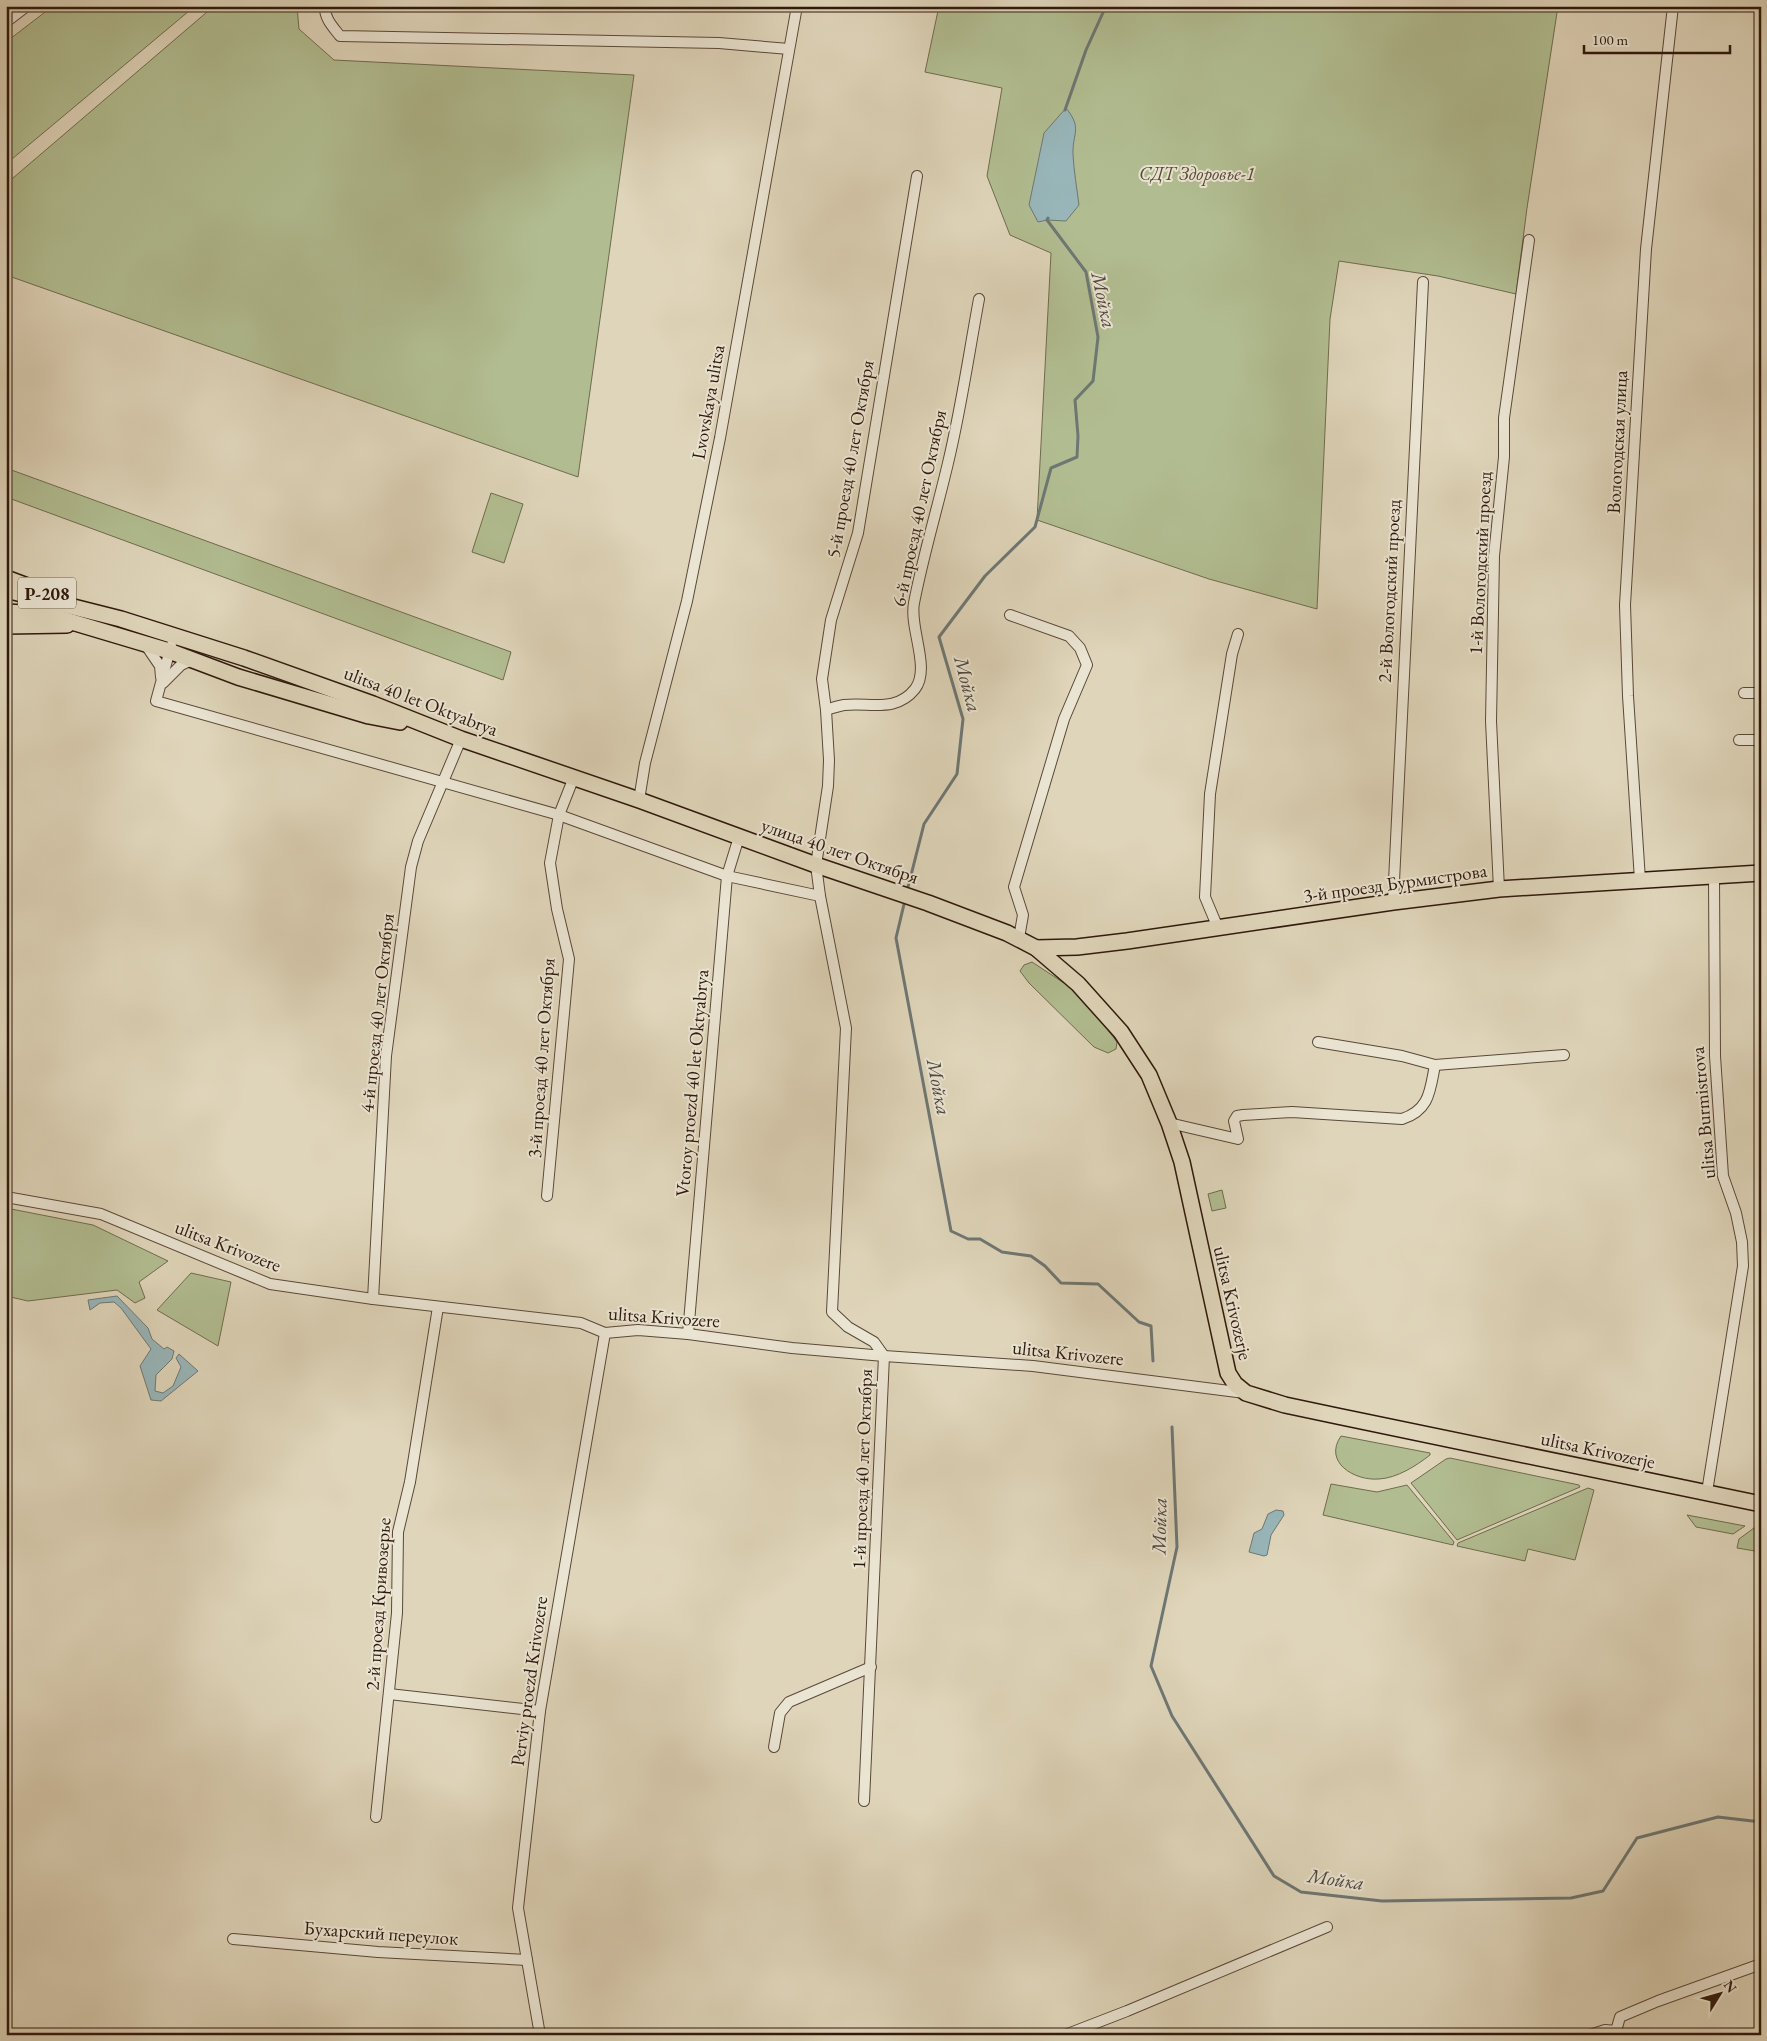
<svg xmlns="http://www.w3.org/2000/svg" width="1767" height="2041" viewBox="0 0 1767 2041" font-family="'EB Garamond',serif">
	<rect width="100%" height="100%" fill="#dfd5ba"/>
	<filter id="stains"><feTurbulence type="fractalNoise" baseFrequency=".004" numOctaves="4"/><feColorMatrix values="0 0 0 0 .2 0 0 0 0 .09 0 0 0 0 .02 0 0 0 .5 -.17"/></filter>
	<radialGradient id="worn" r=".72"><stop offset=".6" stop-color="#630" stop-opacity="0"/><stop offset="1" stop-color="#630" stop-opacity=".3"/></radialGradient>
	<!-- green -->
	<g fill="#b1bd91" stroke="#706b4e">
		<path d="M53 6H195L6 164V42Z"/>
		<path d="M214 6H297L299 29 334 60 634 75 578 477 6 275V184Z"/>
		<path d="M939 6H1558L1527 208 1516 294 1438 276 1339 261 1330 319 1317 609 1209 579 1037 520 1051 253 1010 235 987 176 1002 88 925 72Z"/>
		<path d="M6 468 511 652 503 680 6 497Z"/>
		<path d="M491 493 523 504 504 563 472 552Z"/>
		<path d="M1032 962 1067 985 1085 1000 1117 1042 1116 1049 1108 1053 1094 1047 1029 983 1020 971 1024 965Z"/>
		<path d="M1222 1190 1226 1208 1212 1211 1208 1194Z"/>
		<path d="M6 1208 93 1225 168 1261 139 1282 145 1298 135 1303 117 1290 28 1301 6 1296Z"/>
		<path d="M191 1273 231 1282 218 1346 157 1310Z"/>
		<path d="M1341 1436 1430 1453V1455C1416 1466 1397 1478 1379 1479 1354 1481 1323 1462 1341 1436Z"/>
		<path d="M1450 1458 1579 1485 1580 1487 1457 1540 1411 1483 1446 1459Z"/>
		<path d="M1331 1484 1377 1492 1407 1485 1454 1542 1453 1545 1323 1515Z"/>
		<path d="M1588 1488 1594 1490 1575 1560 1528 1549 1525 1561 1457 1546 1458 1543Z"/>
		<path d="M1687 1515 1745 1526 1733 1534 1696 1527Z"/>
		<path d="M1754 1528 1761 1529V1552L1737 1548 1739 1539Z"/>
	</g>
	<!-- water -->
	<g fill="#98b6ba" stroke="#6e7774">
		<path d="M1066 108C1083 129 1072 133 1073 155 1074 172 1077 189 1079 205L1066 221 1047 220 1038 222 1029 205 1044 133Z"/>
		<path d="M117 1296 148 1328 152 1339 164 1349 167 1347 174 1351 172 1359 156 1375 155 1391 163 1393 173 1386 181 1367 176 1358 179 1354 198 1371 161 1401 151 1400 140 1366 151 1349 121 1308 114 1302 100 1303 90 1310 88 1300Z"/>
		<path d="M1276 1510 1283 1511 1284 1515 1271 1535 1267 1555 1264 1556 1249 1552 1254 1533 1262 1529 1268 1514Z"/>
	</g>
	<g fill="none" stroke-linecap="round" stroke-linejoin="round">
		<!-- stream -->
		<g stroke="#6e7774" stroke-width="3">
			<path d="M1065 110 1086 50 1106 6"/>
			<path d="M907 891 924 824 957 774 963 719 939 637 985 576 1035 527 1051 468 1077 457 1078 436 1075 400 1093 381 1098 337 1086 272 1047 220 1048 218"/>
			<path d="M905 900 896 938 951 1231 968 1239H980L1002 1252 1031 1256 1045 1266 1061 1283 1098 1284 1139 1322 1151 1326 1153 1361"/>
			<path d="M1172 1427 1177 1547 1151 1666 1172 1716 1274 1876 1301 1892 1382 1901 1571 1898 1603 1891 1637 1838 1718 1817 1761 1822"/>
		</g>
		<!-- minor casing -->
		<g stroke="#5b4838" stroke-width="12">
			<g id="minor">
				<path d="M325 6C324 18 333 27 340 36L719 43 789 49"/>
				<path d="M6 22 27 6"/>
				<path d="M1010 615 1069 636 1080 648 1087 665 1064 719 1014 887 1023 915 1019 938"/>
				<path d="M145 644 160 666 161 677"/>
				<path d="M171 646 156 701 559 815 727 876 820 896"/>
				<path d="M163 683 181 665 192 660"/>
				<path d="M1744 693H1761"/>
				<path d="M826 710C832 708 838 706 844 705 870 702 896 713 915 689 931 668 909 628 914 603 923 556 937 510 948 463 961 409 969 353 979 299"/>
				<path d="M1739 740H1761"/>
				<path d="M639 800 645 763 687 601 720 438 797 6"/>
				<path d="M1640 880 1628 696 1625 605 1646 249 1673 6"/>
				<path d="M1499 889 1491 721 1494 556 1504 457V418L1529 240"/>
				<path d="M1393 902 1423 282"/>
				<path d="M1218 928 1205 897 1210 794 1232 654 1238 634"/>
				<path d="M1318 1042 1402 1056 1435 1065 1564 1055"/>
				<path d="M1169 1123 1238 1139 1234 1121 1237 1116 1243 1115 1292 1112 1402 1119C1430 1110 1430 1090 1435 1065"/>
				<path d="M547 1196 569 959 557 909 550 863 559 815 574 777"/>
				<path d="M6 1197 101 1214 270 1284 373 1299 581 1323 605 1333 638 1330 688 1334 792 1348 884 1356 1033 1366 1245 1393"/>
				<path d="M373 1299 386 1056 411 867 418 841 461 739"/>
				<path d="M688 1334 727 876 739 837"/>
				<path d="M1707 1492 1743 1266 1742 1242 1736 1213 1723 1176 1715 1056 1714 877"/>
				<path d="M389 1694 540 1711"/>
				<path d="M774 1747 780 1713 789 1702 871 1667"/>
				<path d="M864 1801 884 1356 874 1342 848 1327 832 1312 846 1028 820 896 816 865 828 786 829 760 826 710 822 679 831 620 858 533 917 176"/>
				<path d="M376 1817 397 1613 398 1532 410 1482 438 1307"/>
				<path d="M233 1939 378 1952 527 1960"/>
				<path d="M540 2035 518 1908 540 1711 605 1333"/>
				<path d="M1065 2035 1127 2011 1327 1927"/>
				<path d="M1590 2035 1605 2030 1616 2031 1620 2017 1658 2001 1761 1964"/>
			</g>
		</g>
		<!-- primary casing -->
		<g stroke="#2f190c" stroke-width="18">
			<g id="primary">
				<path d="M6 578 38 590"/>
				<path d="M6 590 121 619 244 658 373 704 461 739 639 800 816 865 928 903 1007 933 1036 948 1078 984 1121 1032 1149 1075 1169 1123 1182 1162 1228 1373 1235 1384 1246 1393 1285 1405 1337 1416 1761 1504"/>
				<path d="M6 612 45 614 169 651 238 677 369 716 400 722"/>
				<path d="M6 626 67 625"/>
				<path d="M1036 948 1077 947 1127 941 1393 902 1499 889 1761 873"/>
			</g>
		</g>
		<!-- minor -->
		<use href="#minor" stroke="#eae4d2" stroke-width="10"/>
		<!-- primary -->
		<use href="#primary" stroke="#dfd5ba" stroke-width="15"/>
	</g>
	<g text-anchor="middle" dominant-baseline="central" stroke-width="4" stroke-linejoin="round" paint-order="stroke">
		<!-- shield labels -->
		<rect fill="#eae4d2" stroke="#675647" stroke-width="1" x="18" y="577.5" width="58" height="31" rx="4"/>
		<g font-size="18" font-weight="bold" fill="#2f190c">
			<text x="47" y="593">Р-208</text>
		</g>
		<!-- park labels -->
		<g font-size="19" font-style="italic" fill="#564a34" stroke="#eae4d2">
			<text x="1197" y="173">СДТ Здоровье-1</text>
		</g>
		<!-- street labels -->
		<g font-size="19" fill="#2f190c" stroke="#eae4d2">
			<text transform="translate(708 402) rotate(-80)">Lvovskaya ulitsa</text>
			<text transform="translate(1617 442) rotate(-87)">Вологодская улица</text>
			<text transform="translate(850 459) rotate(-80)">5-й проезд 40 лет Октября</text>
			<text transform="translate(919 508) rotate(-78)">6-й проезд 40 лет Октября</text>
			<text transform="translate(1480 563) rotate(-87)">1-й Вологодский проезд</text>
			<text transform="translate(1389 591) rotate(-87)">2-й Вологодский проезд</text>
			<text transform="translate(421 701) rotate(21)">ulitsa 40 let Oktyabrya</text>
			<text transform="translate(840 851) rotate(19)">улица 40 лет Октября</text>
			<text transform="translate(1395 883) rotate(-8)">3-й проезд Бурмистрова</text>
			<text transform="translate(377 1013) rotate(-84)">4-й проезд 40 лет Октября</text>
			<text transform="translate(541 1058) rotate(-86)">3-й проезд 40 лет Октября</text>
			<text transform="translate(692 1083) rotate(-85)">Vtoroy proezd 40 let Oktyabrya</text>
			<text transform="translate(1703 1113) rotate(-95)">ulitsa Burmistrova</text>
			<text transform="translate(228 1246) rotate(21)">ulitsa Krivozere</text>
			<text transform="translate(1233 1303) rotate(77)">ulitsa Krivozerje</text>
			<text transform="translate(664 1317) rotate(4)">ulitsa Krivozere</text>
			<text transform="translate(1068 1353) rotate(6)">ulitsa Krivozere</text>
			<text transform="translate(1598 1450) rotate(12)">ulitsa Krivozerje</text>
			<text transform="translate(862 1469) rotate(-88)">1-й проезд 40 лет Октября</text>
			<text transform="translate(378 1604) rotate(-86)">2-й проезд Кривозерье</text>
			<text transform="translate(529 1681) rotate(-82)">Perviy proezd Krivozere</text>
			<text transform="translate(381 1933) rotate(4)">Бухарский переулок</text>
		</g>
		<!-- water labels -->
		<g font-size="20" font-style="italic" fill="#4e4840" stroke="#eae4d2">
			<text transform="translate(1104 300) rotate(78)">Мойка</text>
			<text transform="translate(968 684) rotate(75)">Мойка</text>
			<text transform="translate(939 1087) rotate(79)">Мойка</text>
			<text transform="translate(1159 1526) rotate(-89)">Мойка</text>
			<text transform="translate(1336 1879) rotate(8)">Мойка</text>
		</g>
	</g>
	<!-- margin -->
	<rect width="1767" height="2041" fill="none" stroke="#dfd5ba" stroke-width="25"/>
	<rect x="8" y="8" width="1752" height="2026" fill="none" stroke="#2f190c" stroke-width="2.5"/>
	<rect x="12" y="12" width="1742" height="2016" fill="none" stroke="#2f190c"/>
	<!-- north arrow -->
	<g transform="translate(1720 1994) rotate(53)" stroke="#eae4d2" stroke-width="4" paint-order="stroke">
	<path d="M0-4L9 19L0 12L-9 19Z" fill="#2f190c"/>
	<text y="-8" font-size="14" font-weight="bold" text-anchor="middle" fill="#2f190c">N</text>
	</g>
	<!-- scale -->
	<path d="M1584 45v8h146v-8" fill="none" stroke="#2f190c" stroke-width="2.5"/>
	<text x="1592" y="45" font-size="15" fill="#2f190c" stroke="#eae4d2" stroke-width="4" paint-order="stroke">100 m</text>
	<rect width="100%" height="100%" filter="url(#stains)"/>
	<rect width="100%" height="100%" fill="url(#worn)"/>
</svg>
